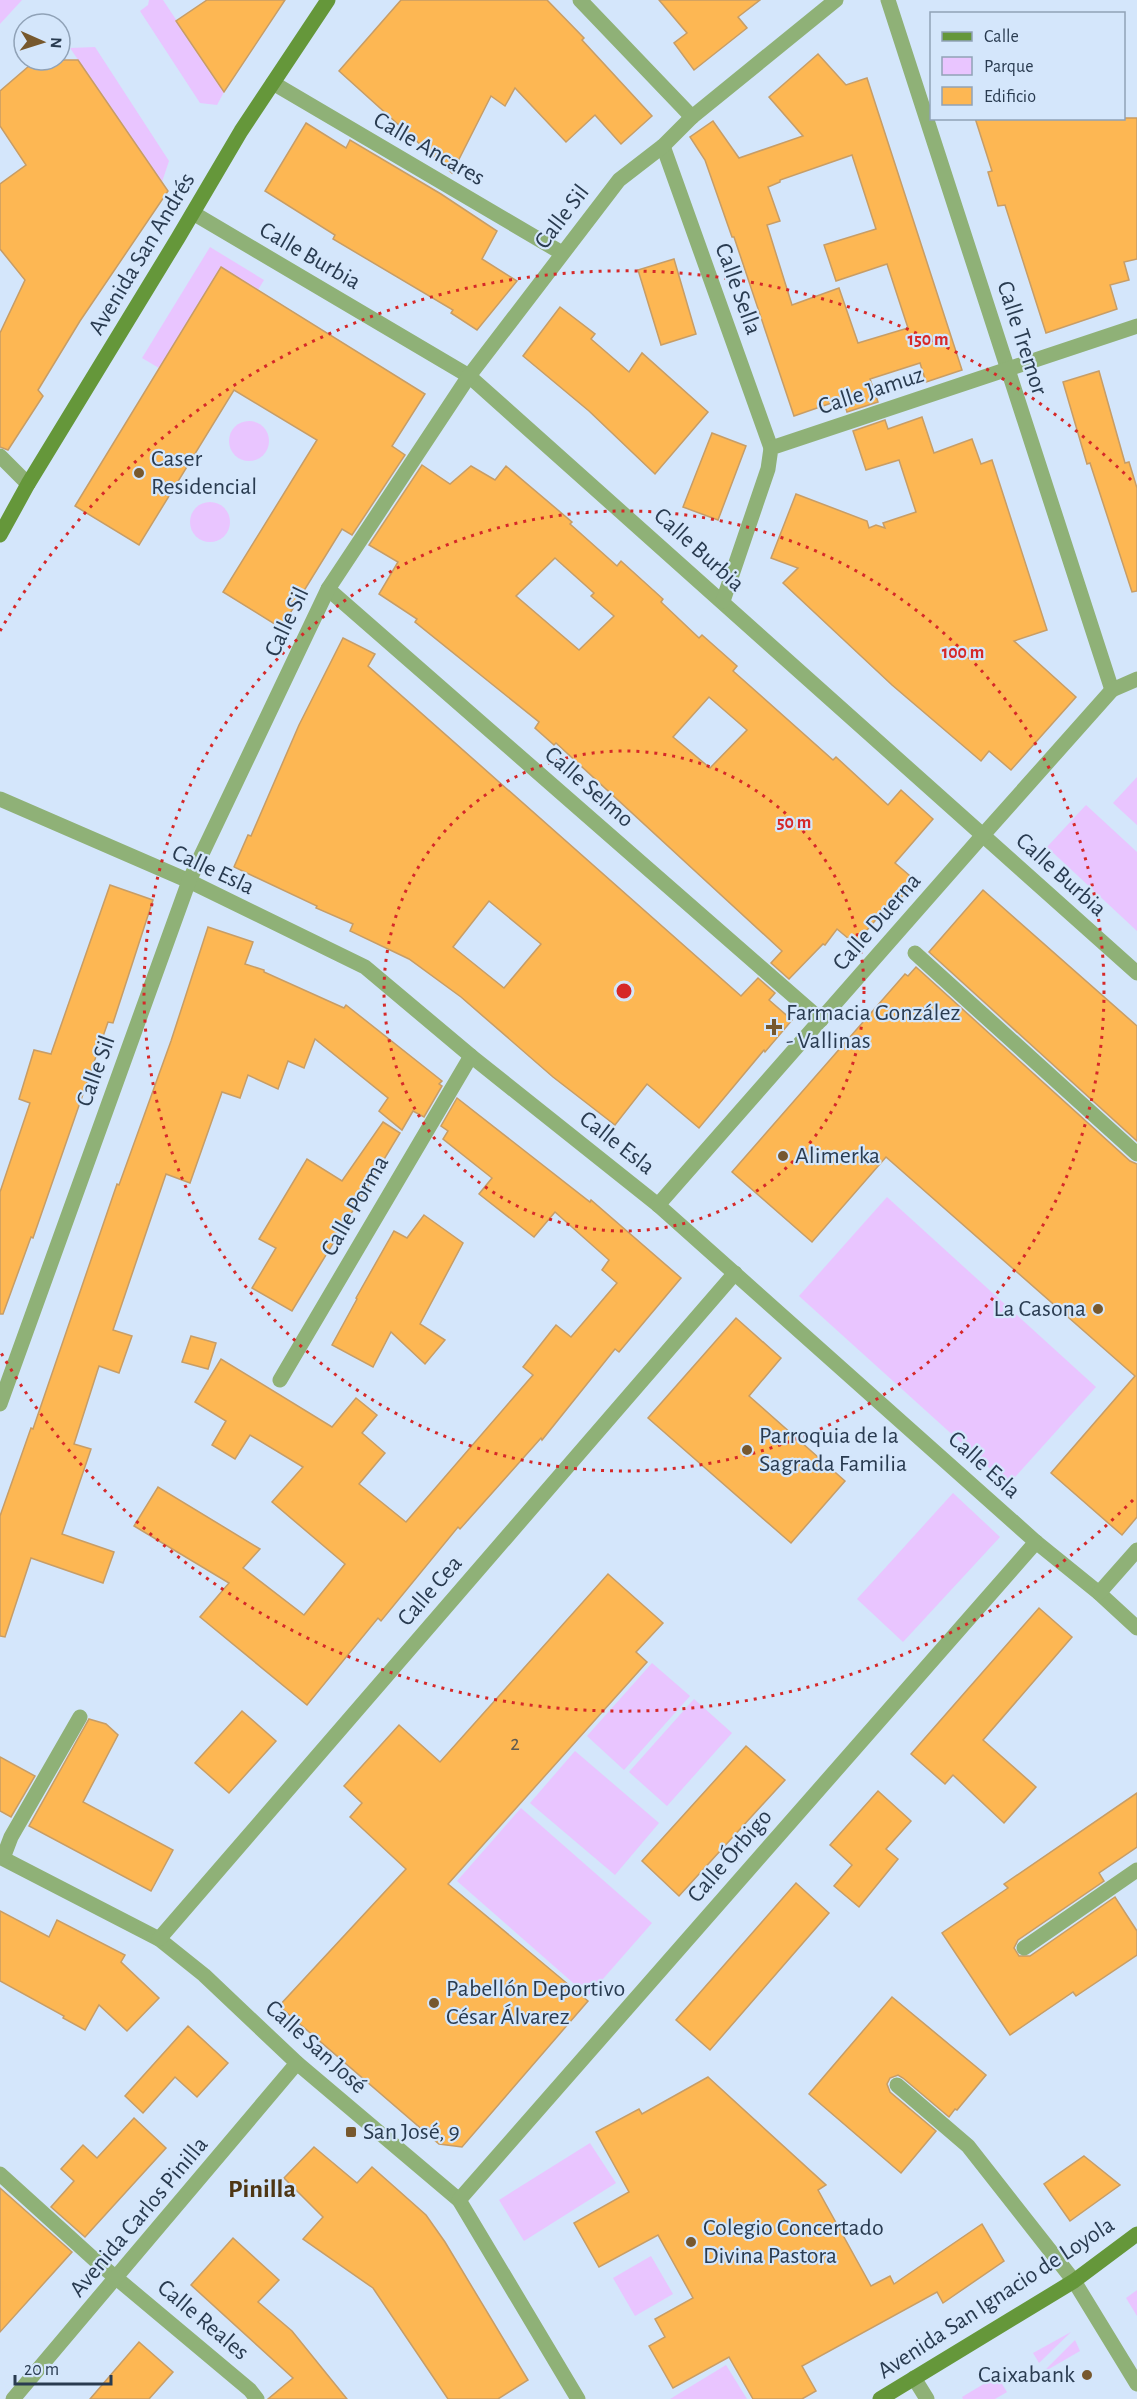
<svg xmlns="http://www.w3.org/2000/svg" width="1137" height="2399" viewBox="0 0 1137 2399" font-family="'Alegreya Sans',sans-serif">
	<rect width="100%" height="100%" fill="#d4e6fb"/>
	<!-- green -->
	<g fill="#e9c5ff">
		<path d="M0 0H22L0 24Z"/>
		<path d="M149 0H163L224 92 217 105 200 103 140 11 148 5Z"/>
		<path d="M95 47 169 161 162 182 70 48Z"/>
		<path d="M210 247 264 280 258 290 159 368 142 358Z"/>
		<circle cx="249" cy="441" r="20"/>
		<circle cx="210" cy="522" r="20"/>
		<path d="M1137 777V825L1113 803Z"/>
		<path d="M1086 805 1137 852V931L1047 847Z"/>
		<path d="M887 1197 1096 1387 1008 1485 799 1296Z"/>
		<path d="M953 1493 1000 1537 903 1642 857 1599Z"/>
		<path d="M652 1663 690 1696 624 1770 587 1736Z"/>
		<path d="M694 1699 732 1733 667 1806 629 1772Z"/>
		<path d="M575 1751 659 1823 615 1875 530 1803Z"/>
		<path d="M521 1808 652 1923 588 1996 457 1881Z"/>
		<path d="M590 2143 616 2183 524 2241 499 2200Z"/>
		<path d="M651 2256 673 2294 635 2316 613 2278Z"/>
		<path d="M1137 2290V2316L1126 2298Z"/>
		<path d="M1071 2332 1039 2363 1033 2353Z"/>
		<path d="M1075 2340 1080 2351 1042 2373Z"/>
		<path d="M726 2365 747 2399H670Z"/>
		<path d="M997 2376 1007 2392 995 2399H963L962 2397Z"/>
	</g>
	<!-- building -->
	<g fill="#fdb753" stroke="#c79d66" stroke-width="1.5" fill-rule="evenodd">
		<path d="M207 0H285L224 92 176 21Z"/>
		<path d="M401 0H547L584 38 582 40 652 116 621 144 595 115 566 142 515 88 505 106 491 96 452 173 339 71Z"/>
		<path d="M659 0H760L738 17 747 28 694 70 674 43 687 33Z"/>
		<path d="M818 54 846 85 867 78 962 370 926 382 920 363 870 379 878 402 847 412 843 399 794 416 734 237H732L705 160 690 137 713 121 739 158 803 136 769 97ZM852 155 876 229 824 245 836 281 887 264 908 328 858 343 839 288 792 305 767 225 780 221 768 187 780 182V180Z"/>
		<path d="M36 60H78L168 191 80 321 38 390 43 396 8 450 0 447V333L25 280 0 249V184L26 165 0 126V91Z"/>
		<path d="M975 118H1137V259L1124 262 1129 280 1110 285 1117 309 1046 333 1005 205 998 206 988 172 992 171Z"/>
		<path d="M306 123 346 148 350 140 441 194 497 231 482 259 517 281 477 330 451 313 453 310 333 239 335 235 265 191Z"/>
		<path d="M674 259 696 334 661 345 638 270Z"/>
		<path d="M221 267 425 394 392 446 405 455 352 535 342 529 281 628 223 592 317 440 234 390 139 545 75 506Z"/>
		<path d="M560 307 595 334 591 339 629 372 642 353 708 412 655 474 589 411 523 356Z"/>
		<path d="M1099 371 1125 463 1129 462 1137 488V591L1132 592 1090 463 1087 464 1063 382Z"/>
		<path d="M922 417 934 453 972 439 981 464 992 460 1047 630 1014 641 1076 697 1011 770 989 751 981 761 892 685 783 583 798 568 771 558 796 494 867 521 869 528 876 525 885 528 883 523 916 512 899 460 866 470 853 431 885 420 888 429Z"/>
		<path d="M712 433 746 446 718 520 683 507Z"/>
		<path d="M422 465 450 484 471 466 495 480 506 466 572 522 570 524 617 566 621 561 663 599 661 602 699 638 702 635 737 666 733 671 833 760 836 757 888 805 901 790 933 819 895 863 916 881 883 918 880 915 855 944 837 929 825 945 823 944 789 979 771 963 782 951 556 743 554 745 535 728 539 722 415 622 417 619 379 594 398 562 369 545ZM555 558 594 593 591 596 614 616 579 650 516 596ZM709 697 747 730 710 768 673 737Z"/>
		<path d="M343 638 375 654 368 666 741 996 758 978 775 993 769 1000 792 1020 765 1052 764 1050 699 1128 647 1084 615 1125 553 1077 461 997 409 959 350 931 353 924 316 908 317 906 234 867 248 835 251 836 299 725ZM489 901 541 944 504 988 453 947Z"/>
		<path d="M110 885 153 900 113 1023 108 1022 33 1238 31 1237 3 1314H0V1192L30 1103 19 1099 34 1050 51 1054Z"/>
		<path d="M983 890 1137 1026V1141L929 952Z"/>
		<path d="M208 927 253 942 245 964 264 970V972L344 1008 346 1005 442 1081 439 1084 442 1086 424 1117 413 1111 402 1130 379 1111 388 1098 315 1039 304 1068 288 1061 278 1089 248 1075 240 1098 222 1092 190 1183 166 1174 113 1330 132 1336 119 1373 99 1366 74 1444 91 1449 62 1534 114 1552 103 1583 31 1558 5 1637 0 1636V1516L31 1428 33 1429 117 1184 119 1185 171 1041Z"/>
		<path d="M916 967 1130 1161 1137 1164V1517L1122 1535 1051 1473 1135 1376 886 1157 812 1242 732 1172 905 974 908 976Z"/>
		<path d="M457 1098 590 1202 591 1200 681 1278 619 1352 615 1349 542 1440 541 1438 460 1529 458 1527 381 1621 378 1618 307 1705 200 1617 229 1583 134 1526 158 1487 260 1549 243 1568 304 1615 345 1564 272 1502 303 1467 250 1435 235 1459 212 1445 226 1421 195 1402 221 1359 332 1427 356 1398 377 1415 362 1433 385 1453 359 1484 406 1522 533 1375 523 1367 556 1325 571 1337 617 1283 602 1270 609 1260 555 1212 534 1237 479 1194 492 1178 443 1139 448 1131 441 1126Z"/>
		<path d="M383 1122 400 1133 292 1311 252 1288 276 1248 259 1239 307 1159 342 1181Z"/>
		<path d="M424 1215 463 1243 420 1324 445 1340 425 1364 391 1332 373 1367 332 1345 357 1299 356 1298 394 1231 407 1238Z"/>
		<path d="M736 1318 781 1358 749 1396 845 1481 791 1543 648 1418Z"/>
		<path d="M191 1336 216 1343 208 1369 182 1362Z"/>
		<path d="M608 1574 663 1623 636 1652 647 1662 448 1884 588 2001 462 2147 439 2144 279 2006 406 1869 350 1817 362 1803 344 1786 399 1725 440 1762Z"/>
		<path d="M1039 1608 1072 1637 983 1740 1036 1787 1004 1823 953 1775 945 1784 911 1754Z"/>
		<path d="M242 1711 276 1741 229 1793 195 1763Z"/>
		<path d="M89 1719 106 1724 118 1735 83 1802 173 1850 151 1891 29 1826Z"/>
		<path d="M746 1746 785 1780 679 1896 642 1861Z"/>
		<path d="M0 1757 35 1776 11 1817 0 1811Z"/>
		<path d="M878 1791 911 1821 886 1849 898 1859 859 1907 834 1886 852 1865 830 1845Z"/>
		<path d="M1137 1793V1847L1099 1873 1104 1881 1018 1940 1014 1948 1019 1956H1030L1115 1897 1137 1931V1955L1076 1996 1073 1992 1010 2035 942 1933 1008 1888 1004 1884Z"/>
		<path d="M796 1883 829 1913 710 2050 676 2020Z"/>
		<path d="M0 1911 49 1937 57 1920 125 1955 121 1962 159 1998 127 2031 99 2005 85 2030 63 2018 64 2016 0 1981Z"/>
		<path d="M892 1997 986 2075 957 2110 955 2109 949 2117 903 2078 898 2075 890 2078 887 2084 890 2092 936 2131 901 2173 809 2094Z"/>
		<path d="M188 2026 228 2063 197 2097 175 2077 143 2113 125 2096Z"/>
		<path d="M708 2077 826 2185 818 2190 871 2286 890 2276 894 2284 982 2224 1004 2261 943 2303 937 2292 802 2366 816 2391 802 2399H753L729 2357 673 2388 649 2346 665 2337 655 2319 693 2298 658 2235 599 2267 574 2223 629 2192 596 2132 639 2109 642 2114Z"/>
		<path d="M134 2118 166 2148 85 2237 51 2207 74 2181 61 2169 83 2145 97 2158Z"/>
		<path d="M314 2147 357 2183 372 2167 426 2215 445 2242 528 2380 498 2399H448L373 2288 303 2239 323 2217 284 2178Z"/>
		<path d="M1084 2156 1120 2185 1070 2221 1044 2184Z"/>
		<path d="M0 2188 72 2252 0 2332Z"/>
		<path d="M233 2238 279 2280 258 2302 292 2331 347 2399H268L293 2378 191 2285Z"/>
		<path d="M139 2342 173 2372 149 2399H90Z"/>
	</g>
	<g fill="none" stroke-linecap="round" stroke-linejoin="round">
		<!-- lane -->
		<g stroke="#8fb177" stroke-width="15">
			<path d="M915 953 1137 1154"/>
			<path d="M1024 1948 1137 1870"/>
			<path d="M897 2085 968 2146 1074 2281"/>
			<path d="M0 2174 96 2261 250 2390 257 2399"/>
		</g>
		<!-- street -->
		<g stroke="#8fb177" stroke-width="15">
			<path d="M580 0 692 117"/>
			<path d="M888 0 1112 690"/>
			<path d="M273 83 562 253"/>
			<path d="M663 146 771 448"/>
			<path d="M193 213 469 376 1137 973"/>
			<path d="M0 456 28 484"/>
			<path d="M328 589 821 1020"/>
			<path d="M723 601 768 469 771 448 1137 326"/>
			<path d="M0 799 189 881 365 967 471 1056 658 1205 1036 1542 1099 1593 1137 1628"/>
			<path d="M658 1205 983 835 1112 690 1137 679"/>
			<path d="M280 1380 471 1056"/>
			<path d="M0 1404 189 881 328 589 469 376 619 180 663 146 692 117 836 0"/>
			<path d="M1099 1593 1137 1550"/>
			<path d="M0 1857 159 1939 204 1975 297 2063 459 2200 578 2399"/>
			<path d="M3 1858 11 1837 80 1717"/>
			<path d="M159 1939 735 1273"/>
			<path d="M459 2200 1036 1542"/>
			<path d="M1074 2281 1137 2384"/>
			<path d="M914 2378 927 2399"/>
			<path d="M13 2399 297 2063"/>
		</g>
		<!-- secondary -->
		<g stroke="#65973a" stroke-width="15">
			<path d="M0 535 28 484 178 238 241 131 328 0"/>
			<path d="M880 2399 1074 2281 1137 2234"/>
		</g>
	</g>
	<!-- distance rings -->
	<g fill="none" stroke="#d62828" stroke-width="3" stroke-dasharray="3 6">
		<circle cx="624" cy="991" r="240"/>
		<circle cx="624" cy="991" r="480"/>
		<path d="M1133 1500A720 720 0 0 1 0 1351M0 631A720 720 0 0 1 1133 482"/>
	</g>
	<!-- markers -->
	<g fill="#77582d" stroke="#d4e6fb" stroke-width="2">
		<circle cx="139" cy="473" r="6"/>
		<path d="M771 1018h6v6h6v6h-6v6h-6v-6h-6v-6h6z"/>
		<circle cx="783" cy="1156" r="6"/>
		<circle cx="1098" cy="1309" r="6"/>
		<circle cx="747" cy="1450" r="6"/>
		<circle cx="434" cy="2003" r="6"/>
		<rect x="345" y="2126" width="12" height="12" rx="3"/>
		<circle cx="691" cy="2242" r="6"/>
		<circle cx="1087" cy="2375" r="6"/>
	</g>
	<g text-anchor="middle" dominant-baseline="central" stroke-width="4.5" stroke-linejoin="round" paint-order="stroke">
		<!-- number labels -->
		<g font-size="21" fill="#5e5a51">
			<text x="515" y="1743">2</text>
		</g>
		<!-- street labels -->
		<g font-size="24" fill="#293b50" stroke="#d4e6fb">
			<text transform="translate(429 149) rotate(30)">Calle Ancares</text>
			<text transform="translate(562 217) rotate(-53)">Calle Sil</text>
			<text transform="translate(142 254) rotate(-59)">Avenida San Andrés</text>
			<text transform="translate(310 256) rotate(30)">Calle Burbia</text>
			<text transform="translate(738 289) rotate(70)">Calle Sella</text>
			<text transform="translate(1022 338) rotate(72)">Calle Tremor</text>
			<text transform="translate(871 391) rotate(-18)">Calle Jamuz</text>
			<text transform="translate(699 550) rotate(42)">Calle Burbia</text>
			<text transform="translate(287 622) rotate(-65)">Calle Sil</text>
			<text transform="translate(589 787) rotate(41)">Calle Selmo</text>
			<text transform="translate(213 870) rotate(25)">Calle Esla</text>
			<text transform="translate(1061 875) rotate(42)">Calle Burbia</text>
			<text transform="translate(877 922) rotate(-49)">Calle Duerna</text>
			<text transform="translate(96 1071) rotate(-70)">Calle Sil</text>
			<text transform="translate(617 1143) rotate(38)">Calle Esla</text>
			<text transform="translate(355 1206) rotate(-60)">Calle Porma</text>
			<text transform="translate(984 1465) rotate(42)">Calle Esla</text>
			<text transform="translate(430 1591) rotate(-49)">Calle Cea</text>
			<text transform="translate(730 1856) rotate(-49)">Calle Órbigo</text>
			<text transform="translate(316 2047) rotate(42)">Calle San José</text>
			<text transform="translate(139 2217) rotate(-50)">Avenida Carlos Pinilla</text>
			<text transform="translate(996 2298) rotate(-33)">Avenida San Ignacio de Loyola</text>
			<text transform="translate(203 2320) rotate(40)">Calle Reales</text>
		</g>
		<!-- poi labels -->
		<g font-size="24" fill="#293b50" stroke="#d4e6fb" text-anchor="start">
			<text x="151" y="459">Caser<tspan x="151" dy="28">Residencial</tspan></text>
			<text x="786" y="1013">Farmacia González<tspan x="786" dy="28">- Vallinas</tspan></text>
			<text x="795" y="1156">Alimerka</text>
			<text x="1086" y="1309" text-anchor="end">La Casona</text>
			<text x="759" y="1436">Parroquia de la<tspan x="759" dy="28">Sagrada Familia</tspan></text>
			<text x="446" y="1989">Pabellón Deportivo<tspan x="446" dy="28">César Álvarez</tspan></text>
			<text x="363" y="2132">San José, 9</text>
			<text x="703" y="2228">Colegio Concertado<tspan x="703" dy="28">Divina Pastora</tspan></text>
			<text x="1075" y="2375" text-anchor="end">Caixabank</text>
		</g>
		<!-- neighbourhood labels -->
		<g font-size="26" font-weight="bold" fill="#4e3613" stroke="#d4e6fb">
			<text x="262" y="2189">Pinilla</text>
		</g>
	</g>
	<circle cx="624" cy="991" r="9" fill="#d62828" stroke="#d4e6fb" stroke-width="3"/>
	<g font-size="18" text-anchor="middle" font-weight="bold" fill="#d62828" stroke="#d4e6fb" stroke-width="4.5" stroke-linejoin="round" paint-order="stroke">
		<text x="928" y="345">150 m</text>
		<text x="963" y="658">100 m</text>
		<text x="794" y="828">50 m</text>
	</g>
	<!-- legend -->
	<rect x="930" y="12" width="195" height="108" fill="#d4e6fb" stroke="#90a2b7" stroke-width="1.5"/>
	<rect x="942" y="32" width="30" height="9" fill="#65973a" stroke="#90a2b7" stroke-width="1.5"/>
	<text x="984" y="42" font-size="18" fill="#293b50">Calle</text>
	<rect x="942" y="57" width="30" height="18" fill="#e9c5ff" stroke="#90a2b7" stroke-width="1.5"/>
	<text x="984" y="72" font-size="18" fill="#293b50">Parque</text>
	<rect x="942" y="87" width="30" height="18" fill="#fdb753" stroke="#90a2b7" stroke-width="1.5"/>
	<text x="984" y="102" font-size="18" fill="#293b50">Edificio</text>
	<!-- north arrow -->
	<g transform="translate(42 42) rotate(93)"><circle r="28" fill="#d4e6fb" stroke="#90a2b7" stroke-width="1.5"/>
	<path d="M0-4.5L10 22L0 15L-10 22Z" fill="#77582d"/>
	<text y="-9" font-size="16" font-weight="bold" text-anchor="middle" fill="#293b50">N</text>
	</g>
	<!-- scale -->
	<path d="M15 2375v9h96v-9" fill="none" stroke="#293b50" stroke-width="3"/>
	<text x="24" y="2375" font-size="18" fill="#293b50" stroke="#d4e6fb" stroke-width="4.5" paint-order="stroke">20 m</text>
</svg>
